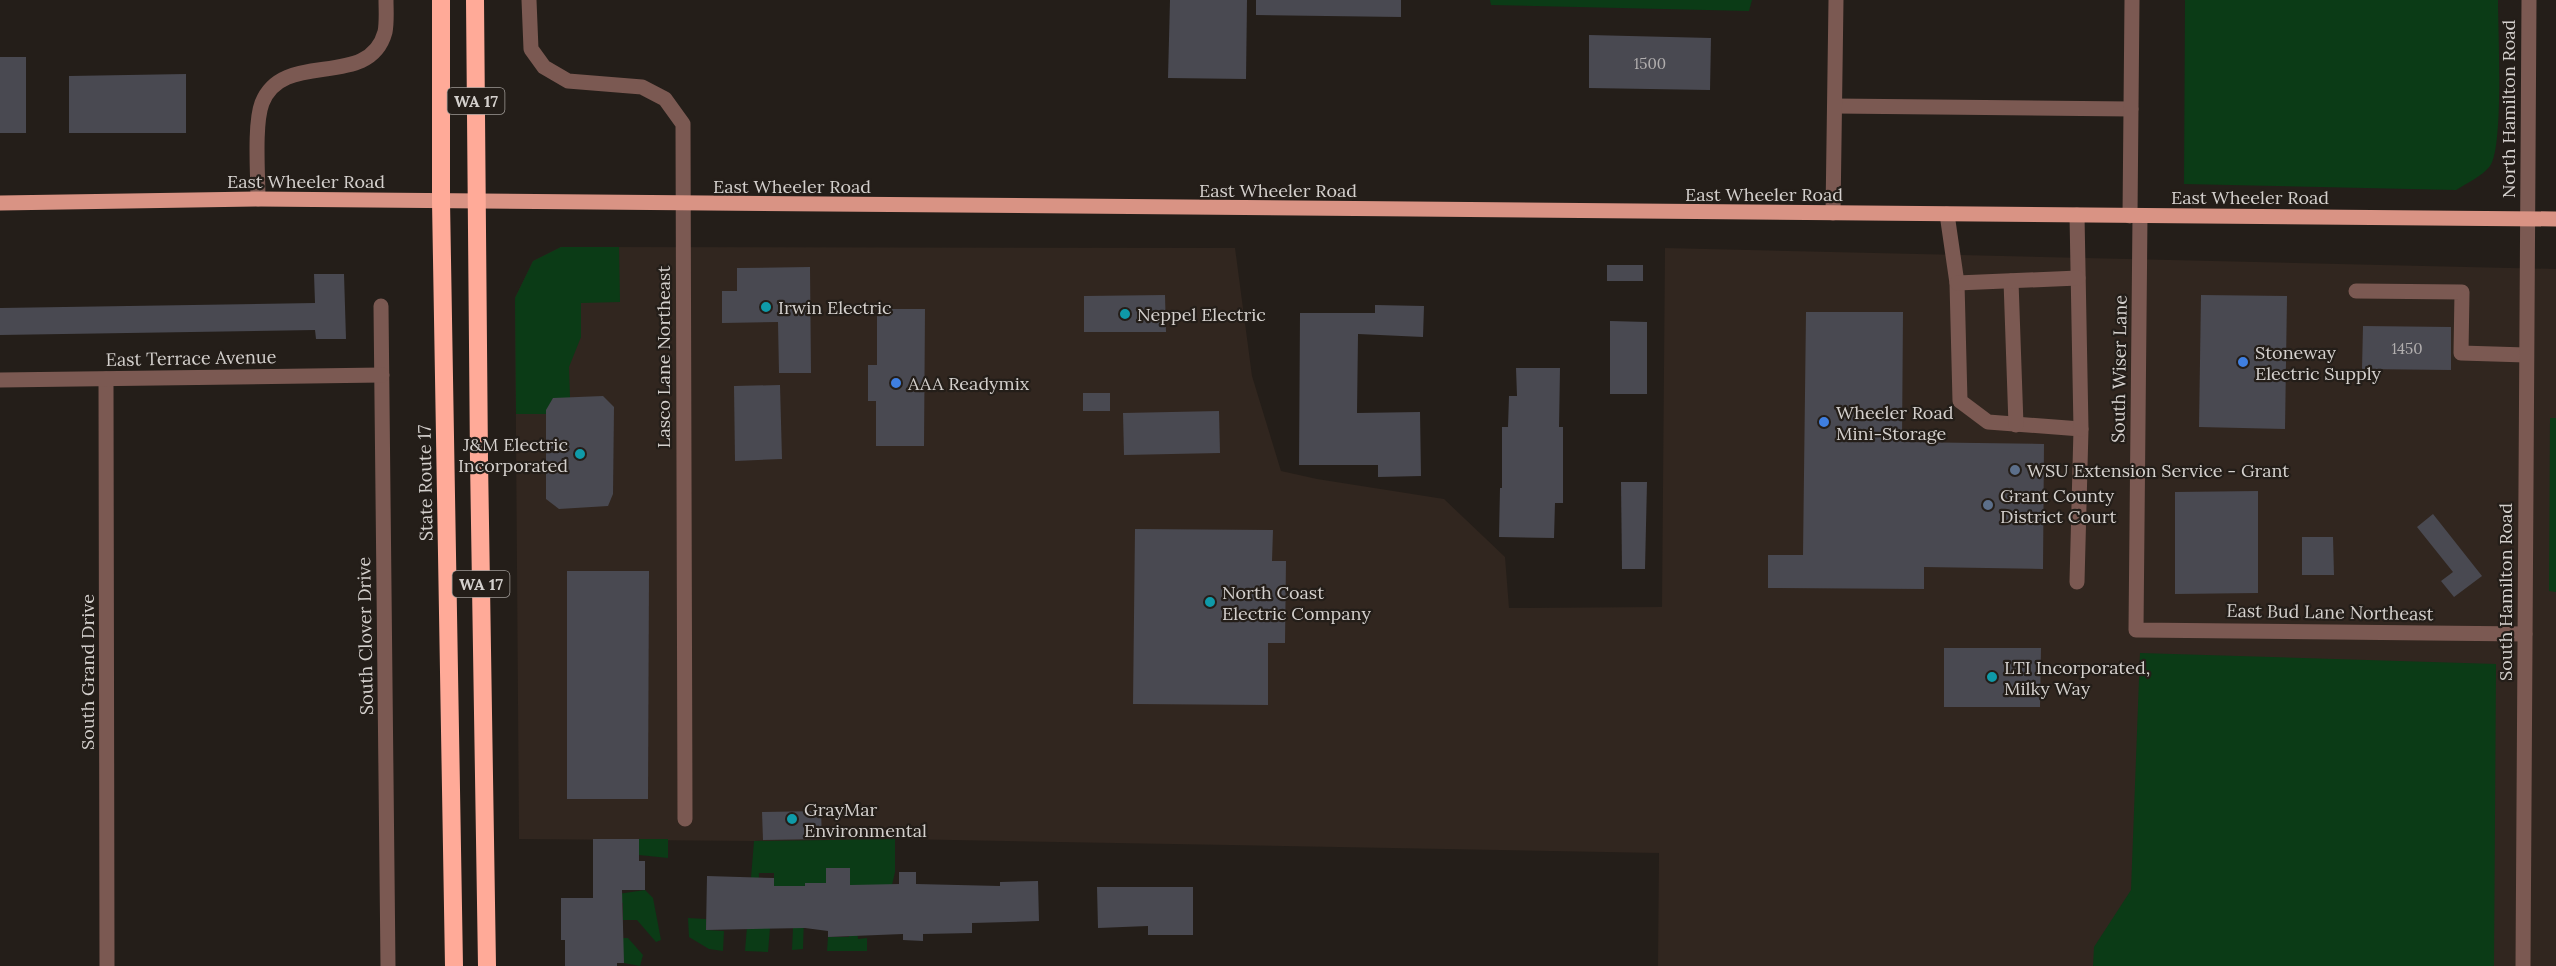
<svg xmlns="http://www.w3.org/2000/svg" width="2556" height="966" viewBox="0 0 2556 966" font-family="Lora,serif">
	<rect width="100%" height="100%" fill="#241e19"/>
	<!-- built -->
	<path fill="#31261f" d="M561 247 1235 248 1252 376 1281 471 1317 479 1444 499 1505 557 1509 608 1662 607 1665 248 2556 269V966H1658L1659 853 900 839 754 841 519 839 515 298 533 261Z"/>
	<!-- green -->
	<g fill="#0b3b16">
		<path d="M1490 0H1752L1749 11 1491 5Z"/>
		<path d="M2185 0H2498C2498 30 2504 147 2490 166 2481 177 2467 183 2456 190L2184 184Z"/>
		<path d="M561 247H619L620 302 581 303V337L569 367 570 398H553L546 414H516L515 298 533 261Z"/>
		<path d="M2550 418H2556V592L2549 591Z"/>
		<path d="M2140 653 2496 664 2494 966H2093L2094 947 2131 890Z"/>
		<path d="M639 839H668V858L639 855Z"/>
		<path d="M895 839V872L892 885H852L858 939 867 938V951H827L828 937H849L850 868H826V883H805L803 949 792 950 793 928H801L802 886H774V873H759L758 928H770L768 952 745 951 754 841Z"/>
		<path d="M645 890 653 898 661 940 656 942 637 920H623V903H616L618 894Z"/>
		<path d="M688 918 706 919V930L724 931 723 951 709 949 689 937Z"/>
		<path d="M617 938H628L643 955 640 966 624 963Z"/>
	</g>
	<!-- building -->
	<g fill="#494951">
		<path d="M1170 0H1247L1246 79 1168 78Z"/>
		<path d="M1256 0H1401V17L1256 15Z"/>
		<path d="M1589 35 1711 38 1710 90 1589 88Z"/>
		<rect x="0" y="57" width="26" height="76"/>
		<path d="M186 74V133H69V76Z"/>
		<rect x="1607" y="265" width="36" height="16"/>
		<path d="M810 267 811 373H779L778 322 722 323V291H737V268Z"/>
		<path d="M314 274H344L346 339H316L315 330 0 335V308L315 303Z"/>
		<path d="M1165 295 1166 332H1084V296Z"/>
		<path d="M2201 295 2287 296 2285 429 2199 427Z"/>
		<path d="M1375 305 1424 306 1423 337 1358 334 1357 413 1420 412 1421 476 1378 477V465H1299L1300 313H1375Z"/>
		<path d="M877 309H925L924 446H876V401H868V365H877Z"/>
		<path d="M1806 312H1903L1902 442 2044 444 2043 569 1924 567V589L1768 588V555H1803Z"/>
		<path d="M1610 321 1647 322V394H1610Z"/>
		<path d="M2363 326 2451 327V370L2362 369Z"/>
		<path d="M1516 368H1560L1559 427H1563V503H1555L1554 538 1499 537 1500 488H1502V427H1508L1509 396H1517Z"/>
		<path d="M780 385 782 459 735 461 734 386Z"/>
		<rect x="1083" y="393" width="27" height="18"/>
		<path d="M603 396 614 407 613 494 608 506 559 509 546 499V410L553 398Z"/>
		<path d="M1219 411 1220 453 1124 455 1123 413Z"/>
		<path d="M1621 482H1647L1645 569H1622Z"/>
		<path d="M2258 491V593L2175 594V492Z"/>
		<path d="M2433 514 2482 576 2454 597 2441 581 2453 572 2417 527Z"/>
		<path d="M1135 529 1273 530 1272 561H1286L1285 643H1268V705L1133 704Z"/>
		<path d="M2302 537H2333L2334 575H2302Z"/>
		<path d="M567 571H649L648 799H567Z"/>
		<path d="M1944 648H2041L2040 707H1944Z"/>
		<path d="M821 811 822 839 763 840 762 812Z"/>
		<path d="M593 839H639V861H645V890H622L624 963H617V966H565V940H561V898H593Z"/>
		<path d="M826 868H850V885L899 884V872H916V884L1000 886V882L1038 881 1039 921 972 923V933L923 934V941L903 940V934L828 937V931L805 928 706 930 707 876 774 878V886H805V883H826Z"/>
		<path d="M1097 887H1193V935H1148V926L1098 928Z"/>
	</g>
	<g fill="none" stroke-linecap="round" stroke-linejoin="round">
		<!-- minor -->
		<g stroke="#7b5952" stroke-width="15">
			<path d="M529 0 531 49 544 67 568 81 642 87 665 99 683 124 685 819"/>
			<path d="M1835 106 2131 109"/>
			<path d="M258 199C258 175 254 124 262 103 283 48 369 91 385 32 387 22 386 10 386 0"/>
			<path d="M1833 213 1836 0"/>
			<path d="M1947 214 1957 283 1960 401 1988 422 2081 429 2077 582"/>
			<path d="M2077 215 2081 429"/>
			<path d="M2130 216 2132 0"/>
			<path d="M2140 216 2136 630 2525 634"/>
			<path d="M2011 281 2016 425"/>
			<path d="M1957 283 2078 278"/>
			<path d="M2356 291 2462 292 2461 353 2526 355"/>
			<path d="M381 306 388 966"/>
			<path d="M106 379 107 966"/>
			<path d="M0 380 382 375"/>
			<path d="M2523 966 2529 0"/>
		</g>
		<!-- major -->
		<path stroke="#d99384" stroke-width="15" d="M0 203 258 199 2556 219"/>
		<!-- highway -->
		<g stroke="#ffaa98" stroke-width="18">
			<path d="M441 0V201L454 966"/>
			<path d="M475 0 479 460 487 966"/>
		</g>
	</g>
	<!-- markers -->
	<g fill="#0f9aa8" stroke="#241e19" stroke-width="2">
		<circle cx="766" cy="307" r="6"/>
		<circle cx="1125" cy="314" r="6"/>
		<circle cx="580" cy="454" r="6"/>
		<circle cx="1210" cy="602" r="6"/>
		<circle cx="1992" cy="677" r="6"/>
		<circle cx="792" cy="819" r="6"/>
	</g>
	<g fill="#3f7fe0" stroke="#241e19" stroke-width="2">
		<circle cx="2243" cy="362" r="6"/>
		<circle cx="896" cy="383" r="6"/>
		<circle cx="1824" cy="422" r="6"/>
	</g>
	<g fill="#5c6f8a" stroke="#241e19" stroke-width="2">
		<circle cx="2015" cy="470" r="6"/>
		<circle cx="1988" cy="505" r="6"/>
	</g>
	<g text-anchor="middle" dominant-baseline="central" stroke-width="4.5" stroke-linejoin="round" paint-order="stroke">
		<!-- number labels -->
		<g font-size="15" fill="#b1aeae">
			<text x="1650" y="63">1500</text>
			<text x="2407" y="348">1450</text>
		</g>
		<!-- shield labels -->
		<g fill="#241e19" stroke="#9f9b97" stroke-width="1.5">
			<rect x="447.5" y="88" width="57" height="26" rx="4.5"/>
			<rect x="452.5" y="571" width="57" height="26" rx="4.5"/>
		</g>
		<g font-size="16" font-weight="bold" fill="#d4d0cd">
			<text x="476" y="101">WA 17</text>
			<text x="481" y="584">WA 17</text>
		</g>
		<!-- street labels -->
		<g font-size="18" fill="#d4d0cd" stroke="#241e19">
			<text transform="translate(2508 109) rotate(-90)">North Hamilton Road</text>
			<text x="306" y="181">East Wheeler Road</text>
			<text x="792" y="186">East Wheeler Road</text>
			<text x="1278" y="190">East Wheeler Road</text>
			<text x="1764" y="194">East Wheeler Road</text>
			<text x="2250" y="197">East Wheeler Road</text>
			<text transform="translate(663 357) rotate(-90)">Lasco Lane Northeast</text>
			<text transform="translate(191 358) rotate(-1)">East Terrace Avenue</text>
			<text transform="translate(2119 369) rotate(-89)">South Wiser Lane</text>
			<text transform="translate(425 483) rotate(-91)">State Route 17</text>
			<text transform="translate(2505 592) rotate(-90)">South Hamilton Road</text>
			<text transform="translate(2330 612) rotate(1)">East Bud Lane Northeast</text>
			<text transform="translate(365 636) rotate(-91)">South Clover Drive</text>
			<text transform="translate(87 672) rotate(-90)">South Grand Drive</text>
		</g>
		<!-- poi labels -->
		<g font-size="18" fill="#d4d0cd" stroke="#241e19" text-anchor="start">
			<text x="778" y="307">Irwin Electric</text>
			<text x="1137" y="314">Neppel Electric</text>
			<text x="2255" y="352">Stoneway<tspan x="2255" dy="21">Electric Supply</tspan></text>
			<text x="908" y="383">AAA Readymix</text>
			<text x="1836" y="412">Wheeler Road<tspan x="1836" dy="21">Mini-Storage</tspan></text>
			<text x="568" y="444" text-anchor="end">J&amp;M Electric<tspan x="568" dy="21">Incorporated</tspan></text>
			<text x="2027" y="470">WSU Extension Service - Grant</text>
			<text x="2000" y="495">Grant County<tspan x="2000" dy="21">District Court</tspan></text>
			<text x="1222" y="592">North Coast<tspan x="1222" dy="21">Electric Company</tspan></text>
			<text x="2004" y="667">LTI Incorporated,<tspan x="2004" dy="21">Milky Way</tspan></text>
			<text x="804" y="809">GrayMar<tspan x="804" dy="21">Environmental</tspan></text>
		</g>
	</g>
</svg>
